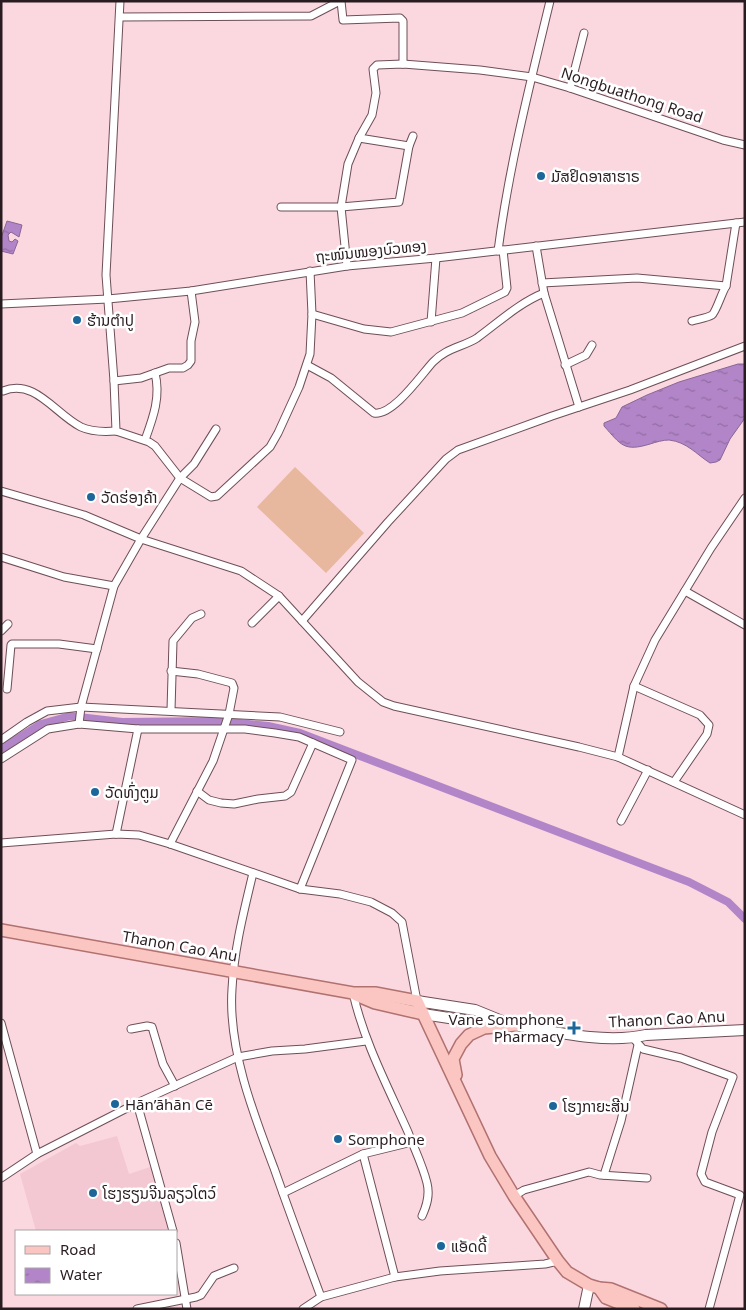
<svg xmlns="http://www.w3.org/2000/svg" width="746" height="1310" viewBox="0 0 746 1310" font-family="Georgia,'Noto Sans Lao',serif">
	<defs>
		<pattern id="water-ripples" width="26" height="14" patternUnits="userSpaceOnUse" patternTransform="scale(1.25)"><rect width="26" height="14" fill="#b285c8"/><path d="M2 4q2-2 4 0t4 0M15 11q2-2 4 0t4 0" fill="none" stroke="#916ca2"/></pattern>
	</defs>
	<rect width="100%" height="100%" fill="#fbd7e0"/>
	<!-- built -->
	<path fill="#f4c8d3" d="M117 1136 129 1174 153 1166 171 1231H36L20 1174 76 1143 80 1146Z"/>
	<!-- pitch -->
	<path fill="#e7b79e" d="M295 467 364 533 326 573 257 507Z"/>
	<!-- water -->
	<g fill="url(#water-ripples)" stroke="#896696">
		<path d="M7 221 22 225 19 237 11 232 8 235 9 241 12 242 15 239 18 241 13 254 1 251V238Z"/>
		<path d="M738 364H745V418L730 439 720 460 716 462 710 463C696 454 687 442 669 440 663 440 656 442 650 444 624 452 621 445 604 426V423L616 418 622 407 647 395 679 382Z"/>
	</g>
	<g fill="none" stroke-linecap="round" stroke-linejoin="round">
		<!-- canal -->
		<path stroke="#b285c8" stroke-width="8" d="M1 749 41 724 70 716 122 722 219 721 268 726 300 733 689 882 728 902 745 919"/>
		<!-- street casing -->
		<g stroke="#6d4f57" stroke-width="9">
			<g id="street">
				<path d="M120 1 106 275 114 381 116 431 149 442 155 446 180 478 211 497 217 496 270 447 278 433 299 387 310 354 312 314 310 271"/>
				<path d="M341 1 343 20 400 18 403 21V64"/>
				<path d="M120 17 311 16 340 1"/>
				<path d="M570 88 584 33"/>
				<path d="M359 138 409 146"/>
				<path d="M281 207H341L399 202 409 146 413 136"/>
				<path d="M536 246 544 293 579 407"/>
				<path d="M498 251C509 166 530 84 550 1"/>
				<path d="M347 266 341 207 348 164 359 138 372 115 376 93 373 69 377 65 403 64 480 70 532 77 570 88 723 140 745 145"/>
				<path d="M542 283 637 278 726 286"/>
				<path d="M1 304 108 299 191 291 347 266 436 258 745 222"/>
				<path d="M312 314 364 329 391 332 462 313 505 292 507 288 503 250"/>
				<path d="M692 321C698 319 707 318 712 315 716 312 722 292 726 286L736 223"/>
				<path d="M431 322 436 258"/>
				<path d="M307 365 331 378 374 413C393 416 421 375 433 362 446 348 463 347 477 338 499 322 519 303 544 293"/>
				<path d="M565 365 586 355 592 345"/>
				<path d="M114 381 141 378 169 368H183L188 365 191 361V341L195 322 191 291"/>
				<path d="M3 391C35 378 55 414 81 427 92 432 104 432 116 431"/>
				<path d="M145 440C153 418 161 397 155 373"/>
				<path d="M1 491 84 515 141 539 241 571 279 596 358 682 383 702 394 706 579 747 618 757 745 815"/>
				<path d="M1 557 64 577 114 586"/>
				<path d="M685 591 745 625"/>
				<path d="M302 621 388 522 446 459 458 450 552 416 630 390 745 346"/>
				<path d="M252 623 279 596"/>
				<path d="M1 631 8 624"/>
				<path d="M634 686 700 715 709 725 707 734 674 782"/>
				<path d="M7 689 11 645 12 644H59L97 649"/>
				<path d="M171 710 173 641 192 618 201 614"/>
				<path d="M79 724 81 707 114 586 141 539 180 478 194 464 216 429"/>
				<path d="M1 740 27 722 47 711 81 707 280 717 340 732"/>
				<path d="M618 757 634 686 655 640 711 548 745 498"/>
				<path d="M1 759 48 729 79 724 138 729H245L275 733 299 737 352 760 300 889"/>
				<path d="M197 791 209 800 221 803 234 804 258 799 285 796 291 792 313 743"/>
				<path d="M621 821 648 770"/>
				<path d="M116 834 138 729"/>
				<path d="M1 843 116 834 139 835 170 844 300 889 340 894 371 902 392 913 402 922 417 1001"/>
				<path d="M170 844 213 761 229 714 234 688 232 683 198 674 171 671"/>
				<path d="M253 873C244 911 234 949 232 989 228 1048 253 1113 274 1168 289 1211 305 1254 321 1297"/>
				<path d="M353 993C364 1042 388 1087 408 1132 414 1148 423 1166 427 1183 430 1195 427 1205 422 1216"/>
				<path d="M1 1023 37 1154"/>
				<path d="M131 1029 147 1026 152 1027 163 1064 175 1086"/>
				<path d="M633 1038 643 1049 681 1058 733 1077 712 1132 701 1174 705 1182 740 1195 709 1309"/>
				<path d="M137 1103 173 1231"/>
				<path d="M363 1154 395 1277"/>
				<path d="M604 1175 621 1121 638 1045"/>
				<path d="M1 1178 37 1154 137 1103 238 1057 272 1051 305 1049 366 1041"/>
				<path d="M283 1193 363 1154 412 1142"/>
				<path d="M514 1196 524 1190 589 1172 600 1175 647 1178"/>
				<path d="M176 1243 187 1309"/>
				<path d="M137 1309 196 1297 201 1295 214 1276 234 1268"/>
				<path d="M303 1309 321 1297 395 1277 440 1271 545 1264 558 1261"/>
			</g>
		</g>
		<!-- secondary casing -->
		<g stroke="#6d4f57" stroke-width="12">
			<g id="secondary">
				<path d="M417 1001 475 1010 502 1021 515 1025C555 1032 605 1044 646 1035L745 1030"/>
				<path d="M423 1014 475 1022H498"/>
				<path d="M584 1309 589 1285"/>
			</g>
		</g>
		<!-- primary casing -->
		<g stroke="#b0726f" stroke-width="14">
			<g id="primary">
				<path d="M1 930 353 993H375L417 1001 490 1156 514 1196 558 1261 567 1272 589 1285 599 1288 611 1289 661 1309"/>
				<path d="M356 995 375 1003 423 1014"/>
				<path d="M456 1075 453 1059 461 1044 469 1035 484 1028 515 1025"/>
				<path d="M599 1288 606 1298 634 1309"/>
			</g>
		</g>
		<!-- street -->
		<use href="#street" stroke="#fff" stroke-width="7"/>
		<!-- secondary -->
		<use href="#secondary" stroke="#fff" stroke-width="10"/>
		<!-- primary -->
		<use href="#primary" stroke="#fbc6c2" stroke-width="11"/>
	</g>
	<!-- markers -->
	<g fill="#1c6699" stroke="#fff" stroke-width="2">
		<circle cx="541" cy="176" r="5"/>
		<circle cx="77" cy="320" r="5"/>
		<circle cx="91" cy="497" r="5"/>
		<circle cx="95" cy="792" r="5"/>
		<path d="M571.5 1020.5h5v5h5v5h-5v5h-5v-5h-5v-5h5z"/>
		<circle cx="115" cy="1104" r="5"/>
		<circle cx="553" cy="1106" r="5"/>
		<circle cx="338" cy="1139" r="5"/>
		<circle cx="93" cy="1193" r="5"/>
		<circle cx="441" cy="1246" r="5"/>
	</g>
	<g text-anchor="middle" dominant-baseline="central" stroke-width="5" stroke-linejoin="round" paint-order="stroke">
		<!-- street labels -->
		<g font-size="15" fill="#291c20" stroke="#fff">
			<text transform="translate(632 95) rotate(18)">Nongbuathong Road</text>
			<text transform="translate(371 251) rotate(-6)">ຖະໜົນໜອງບົວທອງ</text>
			<text transform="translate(180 946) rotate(10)">Thanon Cao Anu</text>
			<text transform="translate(667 1019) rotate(-3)">Thanon Cao Anu</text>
		</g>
		<!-- poi labels -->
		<g font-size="15" fill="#291c20" stroke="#fff" text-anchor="start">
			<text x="551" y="176">ມັສຢິດອາສາຮາຣ</text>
			<text x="87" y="320">ຮ້ານຕຳປູ</text>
			<text x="101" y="497">ວັດຮ່ອງຄ້າ</text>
			<text x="105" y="792">ວັດທົ່ງຕູມ</text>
			<text x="564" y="1019" text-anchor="end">Vane Somphone<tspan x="564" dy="17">Pharmacy</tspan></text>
			<text x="125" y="1104">Hān’āhān Cē</text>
			<text x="563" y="1106">ໂຮງກາຍະສີນ</text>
			<text x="348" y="1139">Somphone</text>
			<text x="103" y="1193">ໂຮງຮຽນຈີນລຽວໂຕວ໌</text>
			<text x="451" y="1246">ແອັດດີ້</text>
		</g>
	</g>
	<!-- border -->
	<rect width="746" height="1310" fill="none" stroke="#291c20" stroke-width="5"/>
	<!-- legend -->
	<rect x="15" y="1230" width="162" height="65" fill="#ffffff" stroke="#a9a4a6"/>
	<rect x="25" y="1246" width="25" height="8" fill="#fbc6c2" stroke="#a9a4a6"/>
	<text x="60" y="1255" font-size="15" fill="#291c20">Road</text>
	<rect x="25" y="1268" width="25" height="15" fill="url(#water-ripples)" stroke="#a9a4a6"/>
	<text x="60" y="1280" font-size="15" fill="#291c20">Water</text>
</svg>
